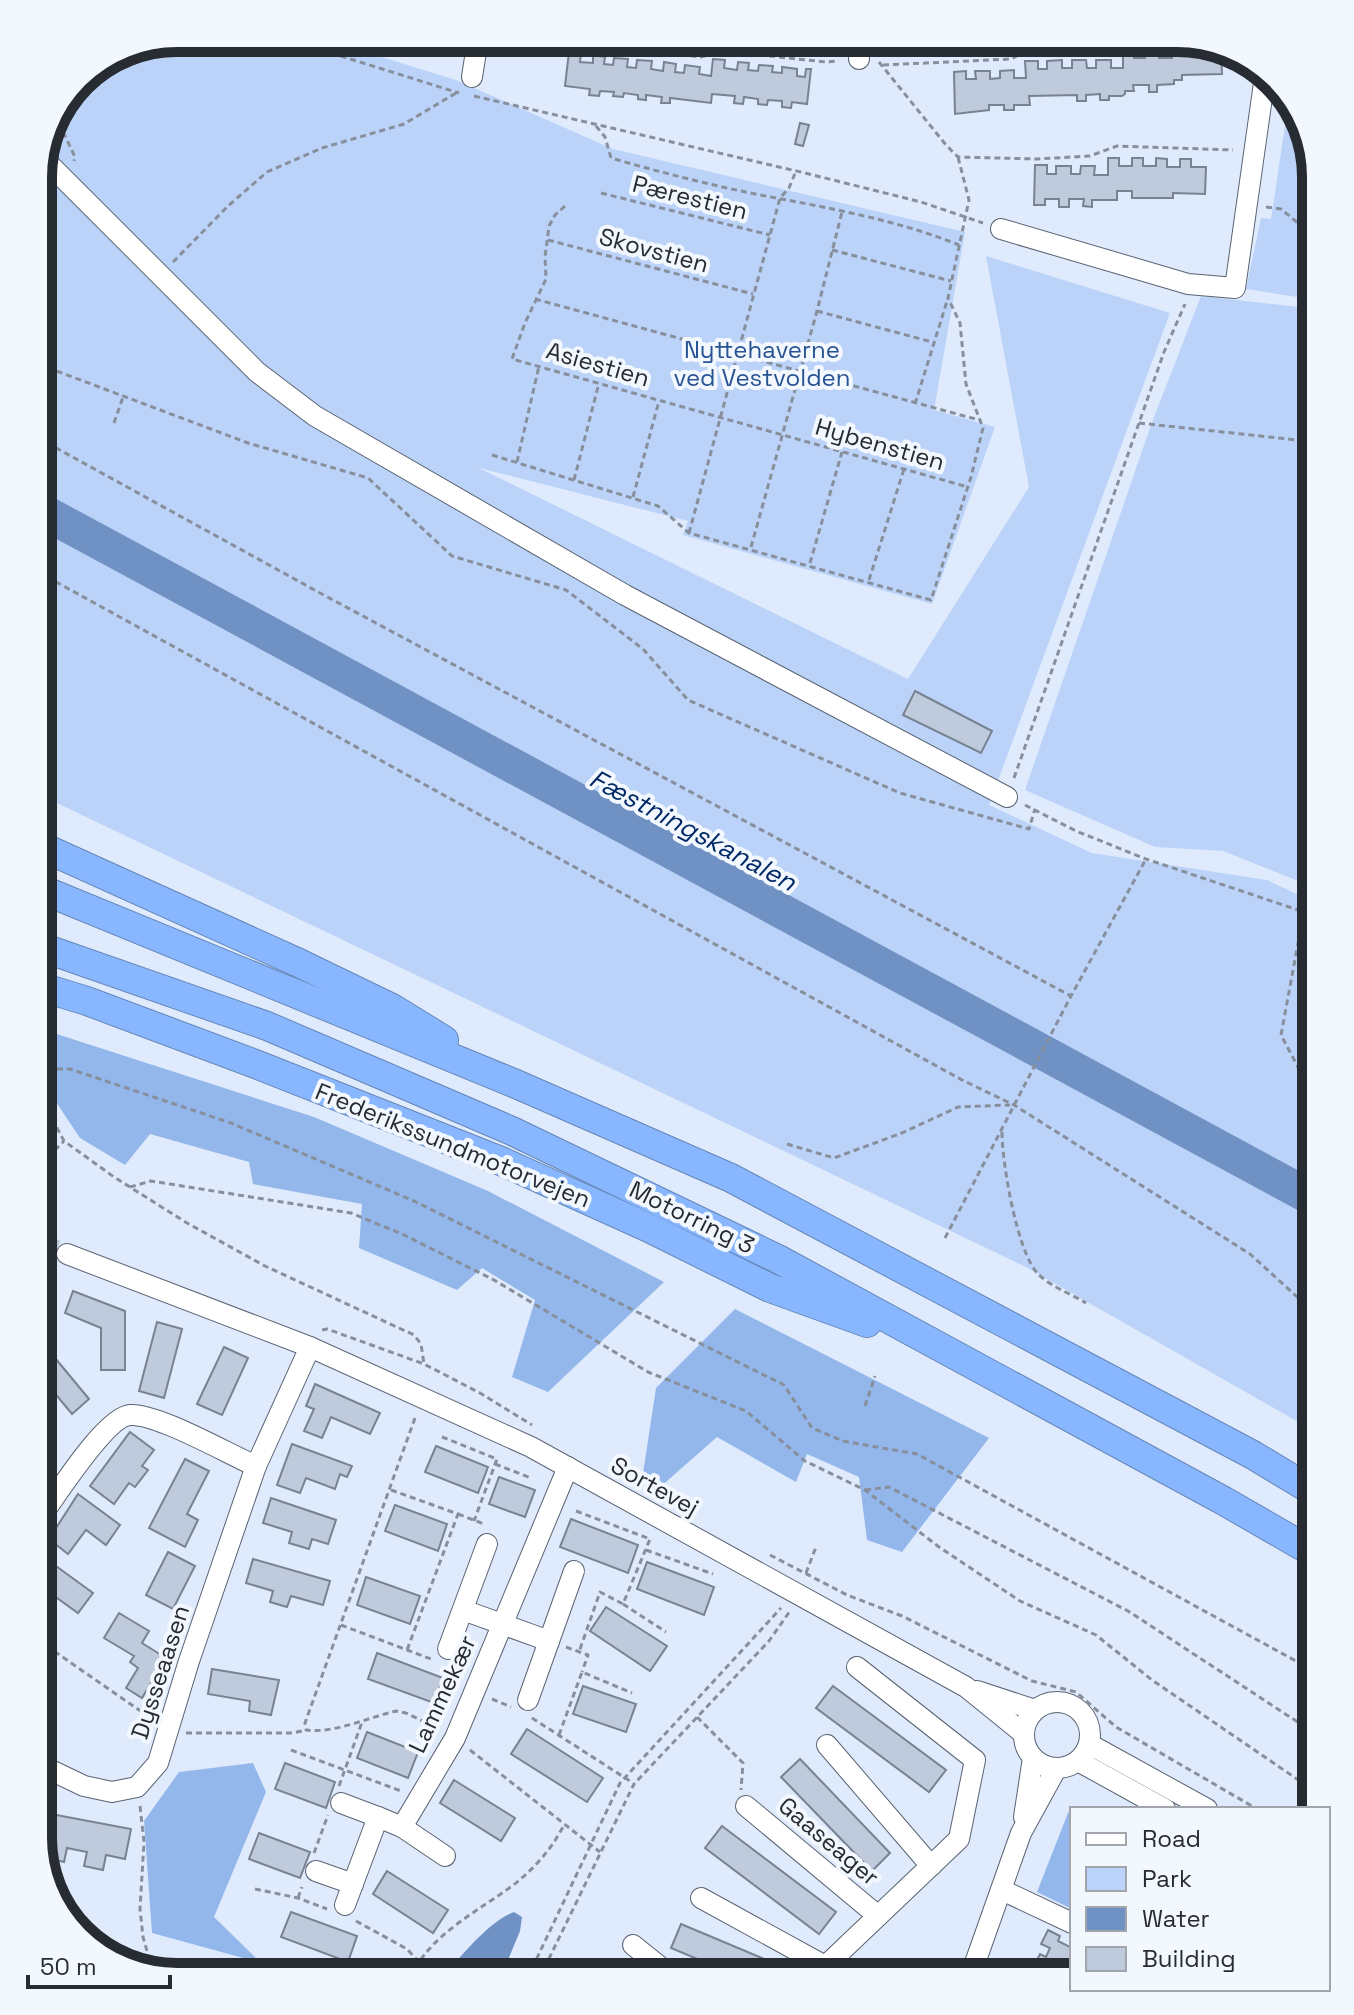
<svg xmlns="http://www.w3.org/2000/svg" width="1354" height="2015" viewBox="0 0 1354 2015" font-family="'Space Grotesk',sans-serif">
	<rect width="100%" height="100%" fill="#dfebfd"/>
	<!-- green -->
	<g fill="#bbd3f8">
		<path d="M346 46 456 80 613 149 965 232 934 410 995 427 932 604 683 535 688 521 479 468 908 679 1029 487 986 256 1170 313 989 805 1092 853 1267 880 1316 903V1432L1024 1266 38 794V168L79 78 124 48Z"/>
		<path d="M1289 99C1324 134 1316 250 1316 300L1246 289 1261 218 1271 219Z"/>
		<path d="M1201 296 1316 309V449L1309 448 1307 467 1316 468V888L1223 851 1155 847 1025 790 1151 425Z"/>
	</g>
	<!-- forest -->
	<g fill="#93b6eb">
		<path d="M38 1028 314 1117 488 1191 664 1282 548 1392 512 1377 535 1300 482 1268 457 1290 359 1248 362 1204 253 1184 249 1162 150 1134 125 1165 80 1138 54 1099 38 1068Z"/>
		<path d="M735 1309 989 1438 902 1552 867 1540 859 1477 807 1454 796 1482 717 1437 659 1488 642 1480 656 1388Z"/>
		<path d="M253 1763 266 1792 214 1917 261 1963 152 1933 144 1821 179 1772Z"/>
		<path d="M1072 1809V1909L1037 1892 1068 1813Z"/>
	</g>
	<!-- water -->
	<g fill="#7091c4">
		<path d="M38 489 1316 1180V1220L38 529Z"/>
		<path d="M514 1912 522 1917 520 1931 501 1977H443C461 1956 489 1921 514 1912Z"/>
	</g>
	<!-- building -->
	<g fill="#bfcbdc" stroke="#778292" stroke-width="2">
		<path d="M1171 41H1182V49L1196 48V41L1207 45V48L1221 49 1222 74 1182 75V80H1174V84L1157 85V92H1149V85H1133L1134 91H1125V94L1122 96H1109V100H1100V94L1086 95V101H1077V95L1029 96 1030 105H1014V110H1004V105H989V110L955 114 954 72 966 71V79H976L975 71H990V79L1000 78V71L1014 70V78H1026L1025 61H1038V69H1047V61L1062 60V68H1072V60H1086L1087 68H1096V60H1111V68H1123V51H1134V58H1145L1144 50H1159V58H1172V53H1165V46H1171Z"/>
		<path d="M569 52 581 54 580 62 593 63V55L605 57 604 64 613 65 614 58 628 59 627 67 636 68 637 60 652 61 651 69 663 71 664 62 676 64 675 72 684 73 685 65 700 67 699 74 711 76 713 59 725 60 724 68 737 70 738 62 749 63 748 70 758 71 759 65 773 66 772 72 782 73V67L797 69V76L805 77 806 69H811L807 104 792 102 791 108 782 107V101L768 100 767 105 758 104V99L744 97 743 104 734 103 735 96 712 94 711 103 670 98V103H661L662 97 646 95V100L638 99V95L624 93 623 97 613 96 614 92 600 91 599 96 589 95 590 89 565 86Z"/>
		<path d="M800 123 809 125 803 146 795 144Z"/>
		<path d="M1108 158H1119V166H1132V158H1143V166H1156V158L1167 159V167H1180V159H1191V167H1206L1205 194 1173 193V198H1132V191H1117V200H1092V207L1083 206 1084 199H1069V207H1059V199H1045V205H1034L1035 165H1047V174H1056V166H1071V174H1080L1081 166H1095L1094 175H1108Z"/>
		<path d="M915 691 992 731 981 753 903 715Z"/>
		<path d="M73 1291 125 1311V1370H101V1328L65 1313Z"/>
		<path d="M157 1322 182 1329 164 1398 139 1391Z"/>
		<path d="M41 1341 89 1399 72 1414 48 1385 43 1390 38 1384V1344Z"/>
		<path d="M224 1347 248 1358 222 1415 197 1404Z"/>
		<path d="M315 1384 380 1413 370 1434 331 1417 322 1438 304 1431 314 1409 306 1406Z"/>
		<path d="M130 1432 154 1450 142 1466 148 1470 135 1487 129 1483 114 1504 90 1486Z"/>
		<path d="M292 1444 352 1466 347 1477 340 1474 335 1489 306 1478 300 1493 277 1485Z"/>
		<path d="M436 1446 488 1467 478 1493 425 1472Z"/>
		<path d="M185 1459 209 1471 187 1514 198 1520 185 1547 149 1528Z"/>
		<path d="M499 1477 535 1490 525 1517 489 1504Z"/>
		<path d="M78 1494 120 1525 106 1545 86 1530 68 1554 49 1539Z"/>
		<path d="M271 1498 336 1520 328 1544 312 1539 309 1549 289 1543 292 1532 263 1523Z"/>
		<path d="M395 1505 447 1524 438 1551 385 1531Z"/>
		<path d="M571 1519 638 1545 628 1573 560 1547Z"/>
		<path d="M168 1552 195 1566 173 1609 146 1595Z"/>
		<path d="M38 1553 93 1593 78 1613 43 1588 38 1595Z"/>
		<path d="M253 1559 330 1581 323 1605 291 1596 287 1607 270 1602 273 1591 246 1583Z"/>
		<path d="M647 1562 714 1587 704 1615 637 1589Z"/>
		<path d="M366 1577 420 1596 410 1624 357 1605Z"/>
		<path d="M606 1607 667 1646 650 1671 590 1631Z"/>
		<path d="M119 1613 149 1631 142 1643 166 1658 142 1698 126 1688 138 1668 130 1662 134 1656 104 1638Z"/>
		<path d="M377 1653 443 1678 434 1703 368 1679Z"/>
		<path d="M212 1669 279 1680 271 1715 249 1711 250 1701 208 1694Z"/>
		<path d="M583 1686 636 1704 626 1732 573 1714Z"/>
		<path d="M833 1686 946 1770 929 1792 816 1708Z"/>
		<path d="M527 1729 603 1778 587 1802 511 1754Z"/>
		<path d="M367 1732 418 1752 408 1778 357 1758Z"/>
		<path d="M800 1759 890 1853 872 1871 781 1777Z"/>
		<path d="M285 1763 335 1782 326 1808 275 1789Z"/>
		<path d="M454 1780 515 1818 501 1841 440 1803Z"/>
		<path d="M51 1814 131 1829 125 1859 106 1855 103 1870 84 1866 87 1852 67 1848 64 1862 47 1858 50 1844H45Z"/>
		<path d="M722 1826 836 1912 819 1934 705 1848Z"/>
		<path d="M259 1833 310 1852 300 1878 249 1859Z"/>
		<path d="M387 1871 448 1910 433 1933 373 1894Z"/>
		<path d="M291 1912 357 1936 348 1962 281 1937Z"/>
		<path d="M681 1924 781 1966 777 1977H740L671 1948Z"/>
		<path d="M1048 1930 1060 1936 1058 1941 1072 1948V1977L1042 1965 1043 1963 1037 1960 1040 1954 1046 1957 1050 1948 1041 1944Z"/>
		<path d="M610 1963 629 1977H600Z"/>
	</g>
	<g fill="none" stroke-linecap="round" stroke-linejoin="round">
		<!-- minor-tunnel -->
		<path stroke="#bac5d4" stroke-width="20" stroke-dasharray="20 10" stroke-linecap="butt" d="M38 1243 67 1254"/>
		<!-- minor casing -->
		<g stroke="#596372" stroke-width="22">
			<g id="minor">
				<path d="M859 41V59"/>
				<path d="M472 77 477 45"/>
				<path d="M43 158 257 372 315 416 625 595 1007 797"/>
				<path d="M1001 229 1188 284 1235 288 1265 76"/>
				<path d="M67 1254 310 1347 531 1447 966 1687 1024 1734"/>
				<path d="M38 1521C54 1499 105 1417 130 1415 157 1413 228 1454 256 1466"/>
				<path d="M463 1610 549 1641"/>
				<path d="M448 1649 487 1544"/>
				<path d="M977 1691 1035 1710"/>
				<path d="M528 1700 574 1571"/>
				<circle cx="1057" cy="1735" r="33"/>
				<path d="M1089 1744 1207 1809"/>
				<path d="M827 1745 931 1866"/>
				<path d="M1078 1761 1165 1809"/>
				<path d="M38 1764 84 1786 112 1792 137 1787 158 1763 189 1661 256 1466 310 1347"/>
				<path d="M341 1803 378 1817"/>
				<path d="M746 1806 878 1916"/>
				<path d="M1024 1817 1033 1758"/>
				<path d="M402 1827 445 1856"/>
				<path d="M316 1871 353 1884"/>
				<path d="M1002 1890 1072 1923"/>
				<path d="M701 1898 825 1966"/>
				<path d="M345 1905 378 1817 402 1827 455 1738 568 1467"/>
				<path d="M633 1945 673 1977"/>
				<path d="M814 1977 959 1839 975 1760 857 1667"/>
				<path d="M970 1977 1021 1833 1056 1769"/>
			</g>
		</g>
		<!-- highway casing -->
		<g stroke="#6686b7" stroke-width="30">
			<g id="highway">
				<path d="M38 845 299 963 392 1008 444 1040"/>
				<path d="M38 888 516 1084 731 1178 1253 1455 1316 1493"/>
				<path d="M38 946 267 1026 512 1131 778 1259 1224 1501 1316 1554"/>
				<path d="M38 986 87 1001 258 1065 501 1161 649 1228 770 1288 867 1323"/>
			</g>
		</g>
		<!-- path -->
		<g stroke="#878f9c" stroke-width="3" stroke-dasharray="6 4" stroke-linecap="butt">
			<path d="M591 44 701 57 722 51 826 62 839 61"/>
			<path d="M312 47 459 93"/>
			<path d="M879 62 946 145 958 157 1037 159 1090 156 1117 146 1233 150"/>
			<path d="M883 65 1011 59 1024 52 1103 50 1119 40 1166 38"/>
			<path d="M474 96 805 173 921 202 983 223"/>
			<path d="M59 123 75 157 74 161"/>
			<path d="M596 126 605 137 611 158C659 172 707 184 755 194 823 207 895 219 959 245"/>
			<path d="M601 193 770 235"/>
			<path d="M565 206 555 215 549 226 545 257 546 279 525 323 512 359 968 487"/>
			<path d="M1266 207 1281 209 1316 238"/>
			<path d="M548 240 753 294"/>
			<path d="M832 250 951 281"/>
			<path d="M173 262 228 206 267 172 322 148 404 124 456 93"/>
			<path d="M535 299 979 420"/>
			<path d="M817 311 932 342"/>
			<path d="M38 364 248 443 368 478 452 556 566 590 643 649 688 700 900 793 1029 829 1035 809"/>
			<path d="M915 404 948 298"/>
			<path d="M114 423 123 397"/>
			<path d="M1139 423 1316 442"/>
			<path d="M38 438 320 593 1071 996"/>
			<path d="M492 455 658 506 689 533 931 600 971 477 983 428 966 384 960 323 948 298 969 200 958 157"/>
			<path d="M517 462 539 366"/>
			<path d="M574 480 599 383"/>
			<path d="M633 497 659 401"/>
			<path d="M689 533 780 198 789 188 796 171"/>
			<path d="M751 547 817 311 842 212"/>
			<path d="M810 563 842 452"/>
			<path d="M38 572 962 1080 1014 1105 1250 1254 1316 1314"/>
			<path d="M869 580 904 469"/>
			<path d="M1014 778 1164 352 1185 304"/>
			<path d="M1025 805 1076 831 1146 859 1316 916"/>
			<path d="M1304 911 1281 1035 1316 1101"/>
			<path d="M38 1075 53 1069H70L231 1123 414 1201 784 1385 812 1428 843 1441 917 1454 1316 1672"/>
			<path d="M38 1092 64 1141 114 1177 187 1223 265 1266 414 1335 421 1344 424 1364"/>
			<path d="M1002 1132C1002 1163 1017 1252 1038 1274 1050 1286 1071 1294 1086 1303"/>
			<path d="M787 1144 834 1158 902 1133 958 1107 1010 1105"/>
			<path d="M130 1187 151 1181 351 1213 402 1234 494 1280 648 1372 746 1411 805 1461 865 1490 939 1547 1020 1601 1096 1635 1152 1680 1316 1792"/>
			<path d="M38 1197 52 1153 64 1141"/>
			<path d="M945 1238 1071 996 1146 859"/>
			<path d="M322 1330 327 1329 424 1364 480 1393 532 1425"/>
			<path d="M865 1406 875 1376"/>
			<path d="M415 1418 305 1723 306 1730C333 1734 370 1717 396 1711L406 1713 437 1728"/>
			<path d="M442 1437 497 1459 474 1521"/>
			<path d="M495 1464 531 1478"/>
			<path d="M391 1490 458 1514 407 1650"/>
			<path d="M865 1490 889 1487 1128 1611 1316 1734"/>
			<path d="M576 1511 650 1539 623 1604 600 1592 579 1652"/>
			<path d="M458 1514 484 1524"/>
			<path d="M646 1550 713 1574"/>
			<path d="M770 1555 847 1595 902 1616 1032 1681 1076 1692 1116 1727 1257 1809"/>
			<path d="M806 1573 816 1547"/>
			<path d="M623 1604 666 1632"/>
			<path d="M341 1625 431 1659"/>
			<path d="M38 1640 152 1719"/>
			<path d="M566 1647 588 1655 582 1672"/>
			<path d="M492 1699 511 1707"/>
			<path d="M697 1717 743 1763 741 1790"/>
			<path d="M532 1718 633 1783"/>
			<path d="M186 1733H293L306 1730"/>
			<path d="M559 1735 582 1672 632 1693"/>
			<path d="M291 1750 401 1791"/>
			<path d="M470 1750 600 1852"/>
			<path d="M339 1786 361 1725 360 1721"/>
			<path d="M140 1806 144 1842 140 1909 143 1937 153 1972"/>
			<path d="M314 1853 328 1815"/>
			<path d="M255 1889 298 1898 327 1909"/>
			<path d="M298 1898 302 1887"/>
			<path d="M356 1921 407 1949 419 1962"/>
			<path d="M411 1977C429 1935 477 1912 512 1886 534 1869 551 1850 564 1825"/>
			<path d="M528 1977 620 1783 781 1608"/>
			<path d="M540 1977 634 1784 769 1641 790 1611"/>
		</g>
		<!-- minor -->
		<use href="#minor" stroke="#fff" stroke-width="20"/>
		<!-- highway -->
		<use href="#highway" stroke="#88b7ff" stroke-width="28"/>
	</g>
	<g text-anchor="middle" dominant-baseline="central" stroke-width="8" stroke-linejoin="round" paint-order="stroke">
		<!-- street labels -->
		<g font-size="24" fill="#272b32" stroke="#f3f8ff">
			<text transform="translate(690 197) rotate(14)">Pærestien</text>
			<text transform="translate(654 250) rotate(15)">Skovstien</text>
			<text transform="translate(598 364) rotate(16)">Asiestien</text>
			<text transform="translate(880 444) rotate(16)">Hybenstien</text>
			<text transform="translate(453 1145) rotate(22)">Frederikssundmotorvejen</text>
			<text transform="translate(692 1217) rotate(26)">Motorring 3</text>
			<text transform="translate(655 1486) rotate(29)">Sortevej</text>
			<text transform="translate(160 1672) rotate(-72)">Dysseaasen</text>
			<text transform="translate(442 1694) rotate(-65)">Lammekær</text>
			<text transform="translate(829 1841) rotate(40)">Gaaseager</text>
		</g>
		<!-- park labels -->
		<g font-size="24" fill="#285392" stroke="#f3f8ff">
			<text x="762" y="349">Nyttehaverne<tspan x="762" dy="28">ved Vestvolden</tspan></text>
		</g>
		<!-- water labels -->
		<g font-size="26" font-style="italic" fill="#002965" stroke="#f3f8ff">
			<text transform="translate(693 830) rotate(28)">Fæstningskanalen</text>
		</g>
	</g>
	<!-- crop -->
	<path d="M0 0H1354V2015H0ZM177 52H1177A125 125 0 0 1 1302 177V1838A125 125 0 0 1 1177 1963H177A125 125 0 0 1 52 1838V177A125 125 0 0 1 177 52Z" fill="#f3f8ff" fill-rule="evenodd"/>
	<path fill="none" stroke="#272b32" stroke-width="10" d="M177 52H1177A125 125 0 0 1 1302 177V1838A125 125 0 0 1 1177 1963H177A125 125 0 0 1 52 1838V177A125 125 0 0 1 177 52Z"/>
	<!-- legend -->
	<rect x="1070" y="1807" width="260" height="184" fill="#f3f8ff" stroke="#a1a6ad" stroke-width="2"/>
	<rect x="1086" y="1833" width="40" height="12" fill="#ffffff" stroke="#a1a6ad" stroke-width="2"/>
	<text x="1142" y="1847" font-size="24" fill="#272b32">Road</text>
	<rect x="1086" y="1867" width="40" height="24" fill="#bbd3f8" stroke="#a1a6ad" stroke-width="2"/>
	<text x="1142" y="1887" font-size="24" fill="#272b32">Park</text>
	<rect x="1086" y="1907" width="40" height="24" fill="#7091c4" stroke="#a1a6ad" stroke-width="2"/>
	<text x="1142" y="1927" font-size="24" fill="#272b32">Water</text>
	<rect x="1086" y="1947" width="40" height="24" fill="#bfcbdc" stroke="#a1a6ad" stroke-width="2"/>
	<text x="1142" y="1967" font-size="24" fill="#272b32">Building</text>
	<!-- scale -->
	<path d="M28 1975v12h142v-12" fill="none" stroke="#272b32" stroke-width="4"/>
	<text x="40" y="1975" font-size="24" fill="#272b32" stroke="#f3f8ff" stroke-width="6" paint-order="stroke">50 m</text>
</svg>
